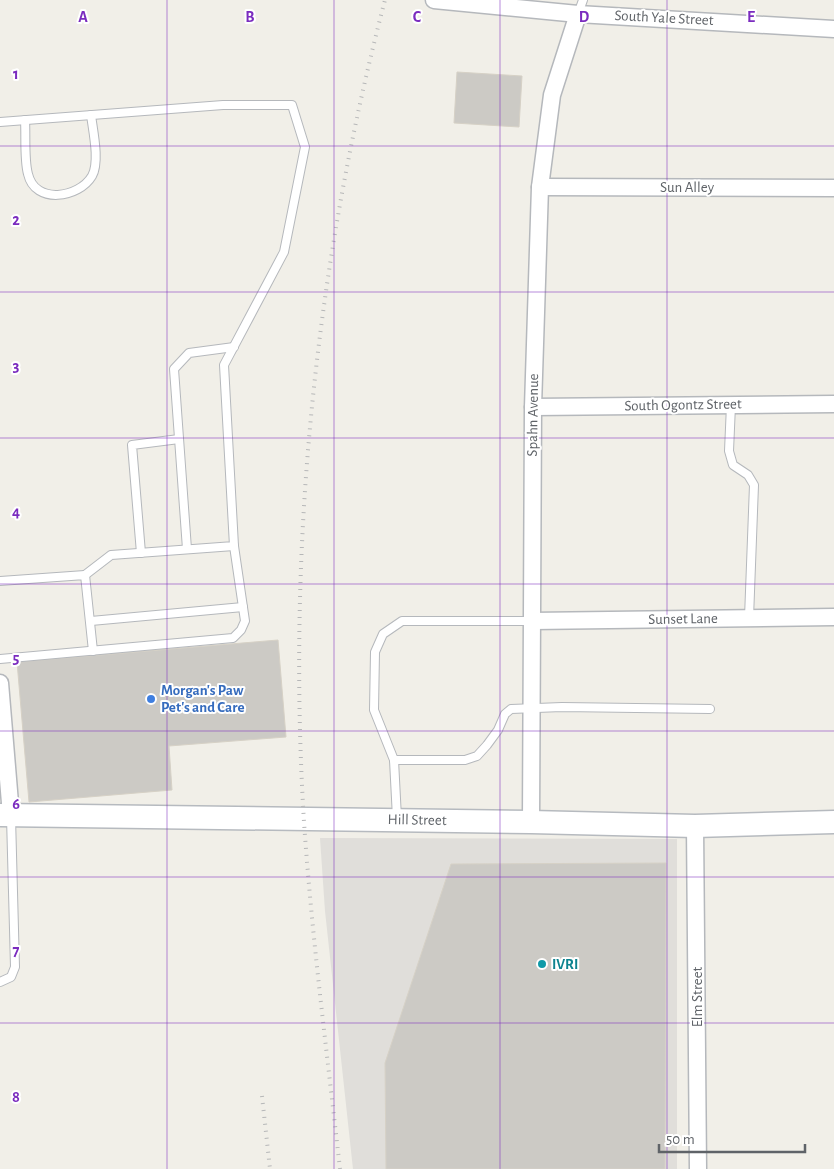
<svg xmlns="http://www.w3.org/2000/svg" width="834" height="1169" viewBox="0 0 834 1169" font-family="'Alegreya Sans',sans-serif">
	<rect width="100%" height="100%" fill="#f1efe8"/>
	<!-- industrial -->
	<path fill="#e0deda" d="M320 838 677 839V1169H353L325 911Z"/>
	<!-- building -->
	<g fill="#cccac5" stroke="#d6d1c6">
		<path d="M457 72 522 76 519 127 454 123Z"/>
		<path d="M278 640 286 737 169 746 172 790 29 802 17 662Z"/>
		<path d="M666 863 665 1169H386L385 1063 451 864Z"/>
	</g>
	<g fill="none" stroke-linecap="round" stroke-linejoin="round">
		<!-- service casing -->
		<g stroke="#b5b8bc" stroke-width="10">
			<g id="service">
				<path d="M578 14 583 0"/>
				<path d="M25 120C26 136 24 160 28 174 35 205 79 198 92 176 100 162 93 131 91 115"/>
				<path d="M0 122 223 105H292L305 147 284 252 224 365 234 546 111 555 85 575"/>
				<path d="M731 405 729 451 733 465 748 475 754 485 749 618"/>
				<path d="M187 549 174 369 189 353 234 347"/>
				<path d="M141 553 132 445 179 439"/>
				<path d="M0 581 85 575 93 651"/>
				<path d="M91 621 243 607"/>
				<path d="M0 659 233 638 241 630 245 621 234 546"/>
				<path d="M394 760H465L477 756 487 745 498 730 505 714 511 709 562 707 710 709"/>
				<path d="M397 818 394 760 374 710 375 652 383 634 402 621H532"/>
				<path d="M0 982 11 977 15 967 11 817"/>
			</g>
		</g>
		<!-- minor casing -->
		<g stroke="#b5b8bc" stroke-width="19">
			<g id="minor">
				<path d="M434 0 578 14 834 29"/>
				<path d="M540 187 834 188"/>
				<path d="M533 407 834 404"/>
				<path d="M532 621 834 617"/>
				<path d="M0 683 11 815"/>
				<path d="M531 822 533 407 540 187 552 95 578 14"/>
				<path d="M695 826 698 1169"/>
			</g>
		</g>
		<!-- secondary casing -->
		<g stroke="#b6babf" stroke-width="25">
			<path id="secondary" d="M0 815 531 822 695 826 834 822"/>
		</g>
		<!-- service -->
		<use href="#service" stroke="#fff" stroke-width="8"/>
		<!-- minor -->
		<use href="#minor" stroke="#fff" stroke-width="16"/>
		<!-- secondary -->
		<use href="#secondary" stroke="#fff" stroke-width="22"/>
		<!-- rail -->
		<g stroke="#b6b7b8" stroke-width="4" stroke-dasharray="1 6" stroke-linecap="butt">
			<path d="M262 1096 270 1169"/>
			<path d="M340 1169C327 1053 312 938 304 822 287 547 315 266 385 0"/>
		</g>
	</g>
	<!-- grid -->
	<path fill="none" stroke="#7b2cbf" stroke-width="1" stroke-opacity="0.55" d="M167 0V1169M334 0V1169M500 0V1169M667 0V1169M0 146H834M0 292H834M0 438H834M0 584H834M0 731H834M0 877H834M0 1023H834"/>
	<!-- markers -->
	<circle fill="#3f7fe0" stroke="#fff" stroke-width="2" cx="151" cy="699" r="5"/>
	<circle fill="#0f9aa8" stroke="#fff" stroke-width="2" cx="542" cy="964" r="5"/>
	<g text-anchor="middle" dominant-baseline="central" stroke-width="4" stroke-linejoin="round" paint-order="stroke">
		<!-- street labels -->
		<g font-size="15" fill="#5f6368" stroke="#fff">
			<text transform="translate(664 18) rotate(3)">South Yale Street</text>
			<text x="687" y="187">Sun Alley</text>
			<text transform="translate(683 405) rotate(-1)">South Ogontz Street</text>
			<text transform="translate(533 415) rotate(-89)">Spahn Avenue</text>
			<text transform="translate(683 619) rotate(-1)">Sunset Lane</text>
			<text transform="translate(417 820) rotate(1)">Hill Street</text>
			<text transform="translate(697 997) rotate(-90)">Elm Street</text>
		</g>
		<!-- shop labels -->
		<g font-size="15" font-weight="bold" fill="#366cbe" stroke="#fff" text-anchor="start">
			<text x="161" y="690">Morgan's Paw<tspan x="161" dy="17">Pet's and Care</tspan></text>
		</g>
		<!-- culture labels -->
		<g font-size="15" font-weight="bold" fill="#0d838f" stroke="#fff" text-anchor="start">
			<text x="552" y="964">IVRI</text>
		</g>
	</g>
	<g font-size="16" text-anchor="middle" font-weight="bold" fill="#7b2cbf" stroke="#fff" stroke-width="4" stroke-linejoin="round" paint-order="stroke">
		<text x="83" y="22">A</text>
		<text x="250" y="22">B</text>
		<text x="417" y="22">C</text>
		<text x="584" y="22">D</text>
		<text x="751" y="22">E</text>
		<text x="16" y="79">1</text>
		<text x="16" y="225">2</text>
		<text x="16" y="371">3</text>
		<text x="16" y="517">4</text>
		<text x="16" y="663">5</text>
		<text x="16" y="809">6</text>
		<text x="16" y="956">7</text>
		<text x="16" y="1102">8</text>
	</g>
	<!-- scale -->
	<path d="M659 1144v8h146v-8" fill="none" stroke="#5f6368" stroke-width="2.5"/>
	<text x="666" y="1144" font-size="15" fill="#5f6368" stroke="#ffffff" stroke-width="4" paint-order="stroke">50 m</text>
</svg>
